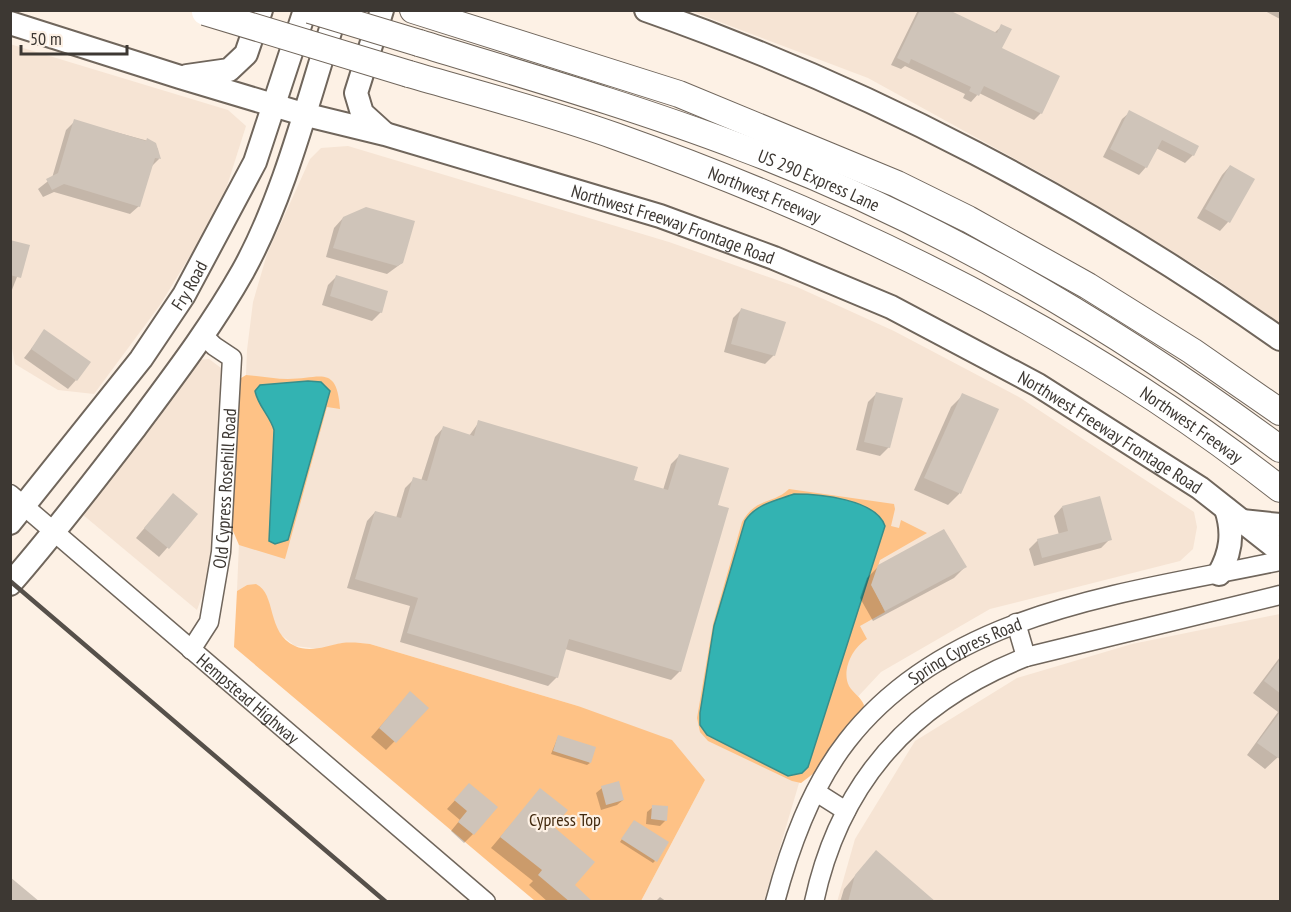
<svg xmlns="http://www.w3.org/2000/svg" width="1291" height="912" viewBox="0 0 1291 912" font-family="'PT Sans Narrow',sans-serif">
	<rect width="100%" height="100%" fill="#fdf1e5"/>
	<!-- built -->
	<g fill="#f6e4d4">
		<path d="M691 11H1280V324L1211 275 1048 177 868 78Z"/>
		<path d="M10 44 228 110 246 126 221 205 160 305 94 394 58 390 15 364 10 338Z"/>
		<path d="M348 146 669 242 797 287 894 331 1019 397 1194 512 1197 527 1193 549 1180 561 990 609 881 672 852 703 802 773 764 901H641L705 780 578 706 370 644 342 643 320 649 295 646 280 634 275 625 267 597 247 585 237 591 247 350 253 302 267 254 310 159 321 148Z"/>
		<path d="M209 359 221 368 213 548 205 588 197 610 82 514 197 360Z"/>
		<path d="M1280 614V901L837 902 855 839 915 741 1017 678 1132 644Z"/>
	</g>
	<!-- green -->
	<g fill="#fec286">
		<path d="M246 375C260 376 274 379 288 379 320 379 337 364 340 409L327 407 285 559 239 545 230 524 235 396 241 378Z"/>
		<path d="M789 489 894 504 895 509 891 526 899 528 901 520 927 533 880 560 872 585 885 612 860 626 867 639C853 647 841 670 849 686 853 693 861 697 864 705L862 712 845 731 818 770 801 783 792 781 708 741 700 732 697 718 713 624 742 522C756 497 772 505 789 489Z"/>
		<path d="M256 584C277 594 266 633 295 646 310 653 326 646 342 643 351 642 361 643 370 644L578 706 672 740 705 780 641 901H535L234 647 237 591 247 585Z"/>
	</g>
	<!-- water -->
	<g fill="#33b3b2" stroke="#368e8c" stroke-width="1.5">
		<path d="M308 381 321 382 330 391 288 540 275 544 269 541 274 430C270 416 258 406 255 391L260 385Z"/>
		<path d="M794 494C819 494 876 499 885 526L808 767 802 773 788 776 707 735 700 725V713L714 626 745 521C756 504 775 501 794 494Z"/>
	</g>
	<!-- shadow -->
	<g fill="#0003">
		<path d="M918 10H936L994 33 1002 26 1000 49 1041 113 1034 120 979 93 971 102 963 98 965 94 905 66 901 69 891 65Z"/>
		<path d="M1263 10H1280V19Z"/>
		<path d="M1130 112 1193 155 1185 163 1156 148 1146 167 1139 175 1103 157 1122 119Z"/>
		<path d="M75 121 152 142 158 149 159 159 151 167 139 206 130 214 54 192 43 197 38 189 52 178 66 130Z"/>
		<path d="M1230 166 1228 222 1220 231 1197 218 1222 175Z"/>
		<path d="M343 218 402 263 387 274 326 257 334 228Z"/>
		<path d="M10 241 29 246 10 295Z"/>
		<path d="M336 277 381 312 372 321 322 305 328 285Z"/>
		<path d="M742 309 774 355 765 364 724 352 733 318Z"/>
		<path d="M45 331 76 380 68 389 24 358Z"/>
		<path d="M877 393 889 447 880 456 856 450 868 402Z"/>
		<path d="M963 395 997 410 959 494 948 505 914 490 951 407Z"/>
		<path d="M479 422 632 482 663 490 671 464 680 455 716 506 680 671 671 680 565 649 557 677 548 686 400 642 410 606 347 588 367 521 375 512 396 518 405 488 414 479 421 481 435 437 443 428 469 436Z"/>
		<path d="M165 504 196 515 159 557 136 538Z"/>
		<path d="M1062 507 1110 539 1101 548 1034 566 1029 549 1038 540 1059 535 1054 516Z"/>
		<path d="M879 566 965 567 954 578 873 621 860 598 867 578Z"/>
		<path d="M1280 657V759L1278 757 1265 769 1247 755 1278 712 1253 693Z"/>
		<path d="M402 702 427 708 386 750 371 737Z"/>
		<path d="M558 737 590 763 587 765 551 754Z"/>
		<path d="M469 785 473 834 464 843 451 831 460 820 447 809Z"/>
		<path d="M602 788 623 800 617 805 601 810 596 793Z"/>
		<path d="M540 790 572 886 591 902H548L529 885 533 881 491 848Z"/>
		<path d="M653 807 666 820 660 826 646 824 647 812Z"/>
		<path d="M632 824 655 861 653 863 620 842Z"/>
		<path d="M865 864 934 902H840L844 889Z"/>
		<path d="M660 897 667 902H655Z"/>
	</g>
	<!-- building -->
	<g fill="#cfc4b9">
		<path d="M920 10H949L997 33 1001 24 1012 29 1002 48 1060 76 1042 114 984 86 979 96 969 91 971 87 911 59 909 64 897 58Z"/>
		<path d="M1129 110 1199 146 1194 156 1162 140 1147 168 1110 149Z"/>
		<path d="M74 119 146 141 147 138 156 143 161 159 155 158 140 207 64 184 52 190 46 179 58 173Z"/>
		<path d="M1230 165 1255 179 1230 223 1205 209Z"/>
		<path d="M366 207 415 221 403 263 397 266 333 248 343 217Z"/>
		<path d="M10 240 30 245 21 278 10 275Z"/>
		<path d="M336 275 388 291 382 313 330 296Z"/>
		<path d="M741 308 786 322 775 356 731 344Z"/>
		<path d="M44 329 91 362 77 381 31 349Z"/>
		<path d="M876 392 903 398 890 448 864 442Z"/>
		<path d="M962 393 999 409 961 494 924 478Z"/>
		<path d="M478 420 638 467 634 480 668 490 679 454 729 468 718 505 729 508 681 672 569 639 558 678 407 633 418 598 355 579 375 511 401 518 413 477 427 481 443 426 474 436Z"/>
		<path d="M173 493 198 514 169 549 144 528Z"/>
		<path d="M1100 496 1112 540 1042 558 1037 539 1068 531 1062 506Z"/>
		<path d="M944 529 967 567 885 611 871 585 878 565Z"/>
		<path d="M1281 658V694L1264 681Z"/>
		<path d="M410 691 429 708 396 743 379 728Z"/>
		<path d="M1281 711V760L1257 743Z"/>
		<path d="M558 735 596 747 591 763 553 751Z"/>
		<path d="M619 781 624 800 606 805 601 786Z"/>
		<path d="M469 783 498 807 474 835 458 822 467 811 454 800Z"/>
		<path d="M540 788 568 810 554 827 595 862 575 885 593 902H570L538 875 542 870 500 837Z"/>
		<path d="M652 805 668 806 667 821 651 819Z"/>
		<path d="M634 820 669 842 657 862 621 839Z"/>
		<path d="M876 850 936 902H848L855 875Z"/>
		<path d="M10 877 40 902H10Z"/>
	</g>
	<g fill="none" stroke-linecap="round" stroke-linejoin="round">
		<!-- minor casing -->
		<g stroke="#70665c" stroke-width="21">
			<g id="minor">
				<path id="s1" d="M10 494 486 902"/>
				<path d="M1016 623 1026 657"/>
				<path id="s2" d="M191 650 209 622 221 552 232 358 214 346 203 335"/>
				<path d="M816 792 846 811"/>
				<path id="s3" d="M775 902C790 846 811 787 847 741 949 610 1129 593 1280 561"/>
				<path d="M814 902C840 781 912 702 1026 657L1280 595"/>
			</g>
		</g>
		<!-- major casing -->
		<g stroke="#70665c" stroke-width="26">
			<g id="major">
				<path d="M382 10 356 93 362 113 384 133"/>
				<path d="M646 10C869 88 1088 203 1280 339"/>
				<path id="s4" d="M10 23 180 77 303 114 385 134 660 216 774 258 891 307 1038 385 1200 488 1280 551"/>
				<path d="M187 76 229 70 246 54 261 10"/>
				<path d="M1242 521 1280 525"/>
				<path id="s5" d="M10 523 141 359 184 295 255 162 305 10"/>
				<path d="M1219 574C1231 553 1234 533 1226 509"/>
				<path d="M10 584C54 534 94 481 135 428 173 377 212 326 243 271 286 193 309 95 337 10"/>
			</g>
		</g>
		<!-- highway casing -->
		<g stroke="#70665c" stroke-width="28">
			<g id="highway">
				<path d="M413 10 679 94 897 184 968 219 1088 286 1192 351 1280 412"/>
				<path id="s6" d="M419 43C527 76 635 107 740 147 933 219 1115 327 1280 449"/>
				<path id="s7" d="M409 74C478 94 548 112 615 136 852 220 1082 333 1280 489"/>
			</g>
		</g>
		<!-- minor -->
		<use href="#minor" stroke="#fff" stroke-width="18"/>
		<!-- major -->
		<use href="#major" stroke="#fff" stroke-width="22"/>
		<!-- highway -->
		<use href="#highway" stroke="#fff" stroke-width="26"/>
		<!-- rail -->
		<path stroke="#56504a" stroke-width="4.5" d="M10 581 386 902"/>
		<!-- highway-bridge casing -->
		<g stroke="#70665c" stroke-width="28" stroke-linecap="butt">
			<g id="highway-bridge">
				<path d="M310 10 419 43"/>
				<path d="M205 12 409 74"/>
			</g>
		</g>
		<!-- highway-bridge -->
		<use href="#highway-bridge" stroke="#fff" stroke-width="26"/>
	</g>
	<g text-anchor="middle" dominant-baseline="central" stroke-width="4.5" stroke-linejoin="round" paint-order="stroke">
		<!-- street labels -->
		<g font-size="18" fill="#3d3833" stroke="#fdf1e5">
			<text stroke="none"><textPath href="#s6" startOffset="423">US 290 Express Lane</textPath></text>
			<text stroke="none"><textPath href="#s7" startOffset="376">Northwest Freeway</textPath></text>
			<text stroke="none"><textPath href="#s4" startOffset="693">Northwest Freeway Frontage Road</textPath></text>
			<text stroke="none"><textPath href="#s5" startOffset="298">Fry Road</textPath></text>
			<text stroke="none"><textPath href="#s7" startOffset="862">Northwest Freeway</textPath></text>
			<text stroke="none"><textPath href="#s4" startOffset="1179">Northwest Freeway Frontage Road</textPath></text>
			<text stroke="none"><textPath href="#s2" startOffset="168">Old Cypress Rosehill Road</textPath></text>
			<text stroke="none"><textPath href="#s3" startOffset="328">Spring Cypress Road</textPath></text>
			<text stroke="none"><textPath href="#s1" startOffset="314">Hempstead Highway</textPath></text>
		</g>
		<!-- park labels -->
		<g font-size="18" fill="#432a0f" stroke="#fdf1e5">
			<text x="565" y="819">Cypress Top</text>
		</g>
	</g>
	<!-- border -->
	<rect width="1291" height="912" fill="none" stroke="#3d3833" stroke-width="24"/>
	<!-- scale -->
	<path d="M21 45v9h106v-9" fill="none" stroke="#3d3833" stroke-width="3"/>
	<text x="30" y="45" font-size="18" fill="#3d3833" stroke="#fdf1e5" stroke-width="4.5" paint-order="stroke">50 m</text>
</svg>
